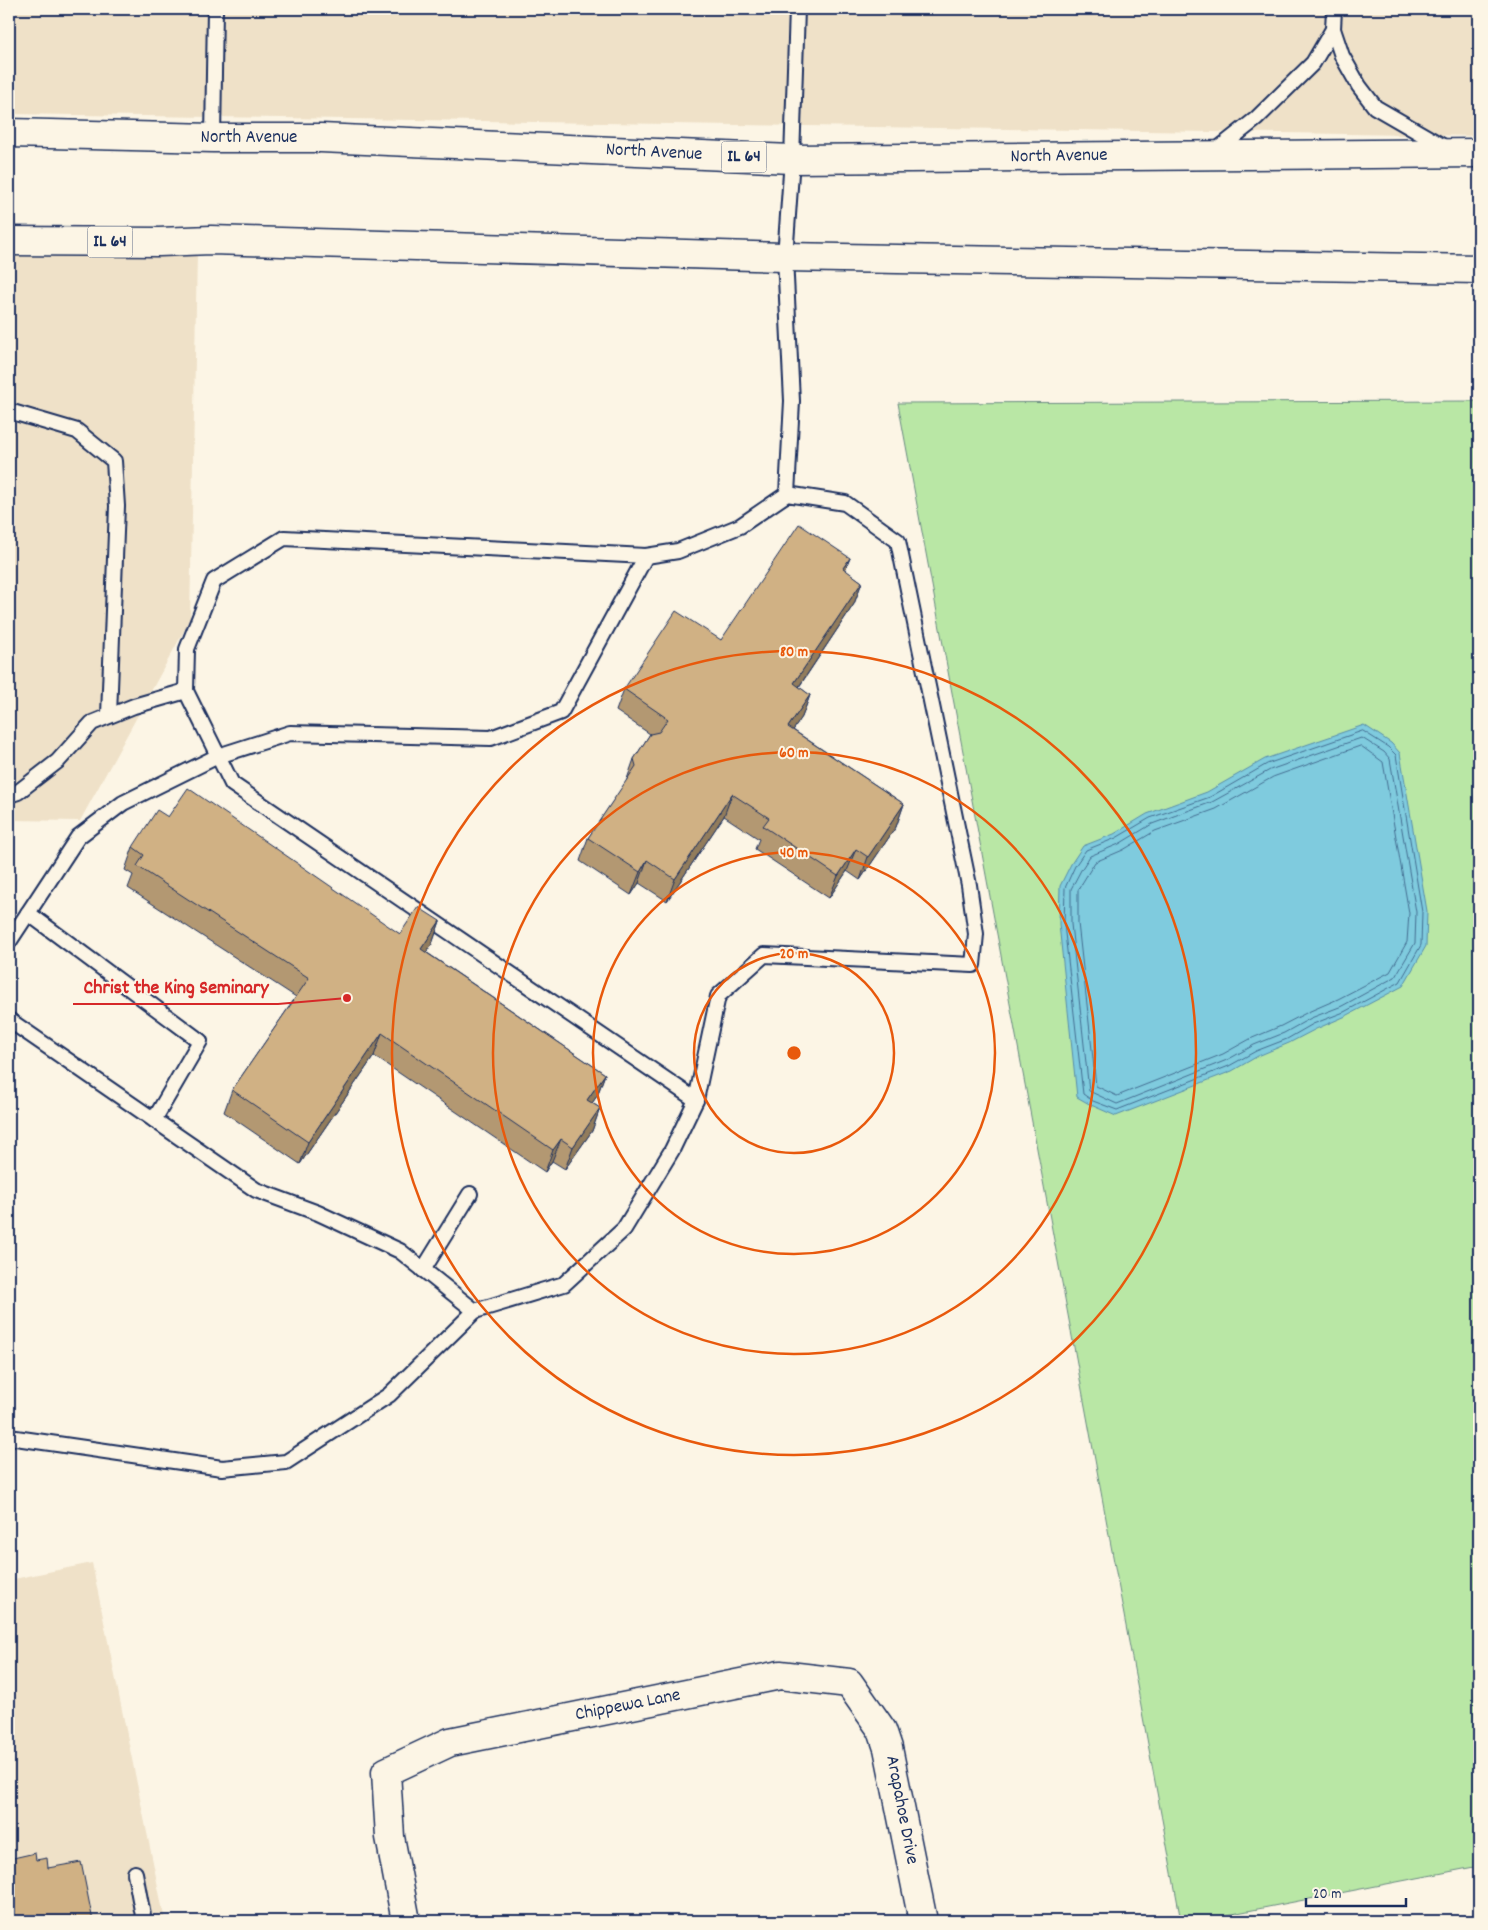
<svg xmlns="http://www.w3.org/2000/svg" width="1488" height="1930" viewBox="0 0 1488 1930" font-family="Dekko,sans-serif">
	<rect width="100%" height="100%" fill="#fcf5e5"/>
	<filter id="ink" filterUnits="userSpaceOnUse"><feTurbulence type="fractalNoise" baseFrequency=".02" numOctaves="2"/><feDisplacementMap in="SourceGraphic" scale="10" xChannelSelector="R" yChannelSelector="G"/><feConvolveMatrix kernelMatrix="1 2 1 2 8 2 1 2 1" color-interpolation-filters="sRGB"/></filter>
	<g filter="url(#ink)">
		<!-- built -->
		<g fill="#efe1c8">
			<path d="M9 9H1479V136L9 114Z"/>
			<path d="M9 249 197 253 190 620 80 821 9 820Z"/>
			<path d="M92 1563 165 1921H9V1580Z"/>
		</g>
		<!-- green -->
		<path fill="#b9e7a5" stroke="#6a8b82" d="M1479 401V1866L1196 1921H1181L898 403Z"/>
		<!-- water -->
		<path fill="#7fcbde" stroke="#578dab" d="M1364 725 1391 743 1400 753 1427 911 1426 946 1403 986 1346 1016 1316 1029 1289 1043 1258 1056 1232 1071 1116 1116 1091 1105 1077 1097 1059 924 1060 886 1071 864 1083 846 1114 834 1147 814 1207 792 1265 759Z"/>
		<g fill="none" stroke-linecap="round" stroke-linejoin="round">
			<!-- shore -->
			<g stroke="#436d91" stroke-width="1">
				<path d="M1363 731 1388 747 1396 755 1422 912 1421 945 1400 982 1344 1012 1313 1024 1287 1039 1256 1051 1229 1066 1117 1110 1093 1101 1083 1094 1064 924 1065 888 1075 866 1086 850 1116 838 1150 818 1210 797 1267 764Z"/>
				<path d="M1362 738 1384 752 1390 759 1416 912 1415 943 1395 977 1342 1006 1311 1018 1284 1033 1254 1045 1227 1060 1117 1104 1089 1091 1071 924V889L1081 870 1090 856 1119 844 1152 824 1212 802 1270 770Z"/>
				<path d="M1361 746 1383 762 1409 913 1407 942 1390 972 1338 999 1308 1012 1281 1026 1250 1039 1223 1054 1117 1096 1096 1086 1078 923V890L1095 862 1123 850 1155 831 1216 809 1273 777Z"/>
			</g>
			<!-- service casing -->
			<g stroke="#1b2f5e" stroke-width="18">
				<g id="service">
					<path d="M1334 9 1333 29 1342 56 1359 86 1375 107 1446 148"/>
					<path d="M213 138 215 9"/>
					<path d="M1213 153 1256 119 1313 63 1333 29"/>
					<path d="M9 411 77 431 114 461 117 506 109 715"/>
					<path d="M787 494 792 401 785 257 792 159 797 9"/>
					<path d="M646 556 284 538 214 581 187 649 186 691 232 784 696 1100"/>
					<path d="M9 795 18 792 58 761 92 723 134 706 186 691"/>
					<path d="M28 913 200 1041 154 1120"/>
					<path d="M9 942 78 837 123 803 218 756 290 733 491 738 561 712 646 556 678 551 740 526 787 494 845 503 898 541 969 885 976 934 973 965 764 955 718 996 696 1100 672 1150 624 1229 564 1284 475 1311 400 1251 318 1213 256 1190 9 1020"/>
					<path d="M423 1270 470 1194"/>
					<path d="M9 1437 222 1468 286 1462 389 1395 475 1311"/>
					<path d="M135 1873 144 1921"/>
				</g>
			</g>
			<!-- minor casing -->
			<g stroke="#1b2f5e" stroke-width="31">
				<path id="minor" d="M406 1921 390 1837 386 1772 450 1742 780 1675 849 1683 882 1730 888 1748 923 1921"/>
			</g>
			<!-- primary casing -->
			<g stroke="#1b2f5e" stroke-width="31">
				<g id="primary">
					<path d="M9 133 213 138H321L792 159 1479 153"/>
					<path d="M9 241 159 242 211 240 785 257 1479 269"/>
				</g>
			</g>
			<!-- service -->
			<use href="#service" stroke="#fcf5e5" stroke-width="14"/>
			<!-- minor -->
			<use href="#minor" stroke="#fcf5e5" stroke-width="28"/>
			<!-- primary -->
			<use href="#primary" stroke="#fcf5e5" stroke-width="28"/>
		</g>
		<!-- wall -->
		<g fill="#b39872" stroke="#1b2f5e">
			<path d="M850 558 845 570 862 582 854 604 799 687 810 695 802 717 793 730 904 804 896 827 860 880 847 871 829 898 755 849 759 839 724 816 667 901 639 883 631 895 580 861 588 838 626 782 634 759 650 734 616 711 624 689 721 640Z"/>
			<path d="M168 817 400 934 440 921 432 944 426 952 605 1074 597 1096 592 1103 600 1108 592 1131 565 1169 552 1161 545 1172 374 1056 300 1164 224 1112 232 1090 296 997 128 888 133 875 125 870 133 847Z"/>
		</g>
		<!-- shaded-wall -->
		<g fill="#927c5c" stroke="#1b2f5e">
			<path d="M850 558 841 580 843 568Z"/>
			<path d="M862 582 854 604 786 706 794 683Z"/>
			<path d="M810 695 802 717 780 750 788 727Z"/>
			<path d="M732 794 724 816 667 901 675 879Z"/>
			<path d="M904 804 896 827 860 880 868 857Z"/>
			<path d="M856 849 847 871 829 898 838 876Z"/>
			<path d="M647 860 639 883 631 895 640 872Z"/>
			<path d="M440 921 432 944 413 971 421 949Z"/>
			<path d="M382 1033 374 1056 300 1164 308 1142Z"/>
			<path d="M605 1074 597 1096 579 1122 587 1100Z"/>
			<path d="M600 1108 592 1131 565 1169 573 1147Z"/>
			<path d="M561 1139 552 1161 545 1172 553 1150Z"/>
		</g>
		<!-- building -->
		<g fill="#d0b184" stroke="#1b2f5e">
			<path d="M799 524 850 558 843 568 862 582 794 683 810 695 788 727 904 804 868 857 856 849 838 876 763 826 769 818 732 794 675 879 647 860 640 872 588 838 636 766 634 759 650 734 659 732 668 719 624 689 676 611 721 640Z"/>
			<path d="M188 788 400 934 418 907 440 921 421 949 605 1074 587 1100 600 1108 573 1147 561 1139 553 1150 382 1033 308 1142 232 1090 309 978 137 866 144 855 133 847 157 810 168 817Z"/>
			<path d="M35 1853 36 1860 47 1858 48 1868 81 1862 93 1921H9V1859Z"/>
		</g>
	</g>
	<!-- distance rings -->
	<g fill="none" stroke="#e8590c" stroke-width="2.5">
		<circle cx="794" cy="1053" r="100"/>
		<circle cx="794" cy="1053" r="201"/>
		<circle cx="794" cy="1053" r="301"/>
		<circle cx="794" cy="1053" r="402"/>
	</g>
	<g text-anchor="middle" dominant-baseline="central" stroke-width="4" stroke-linejoin="round" paint-order="stroke">
		<!-- shield labels -->
		<g fill="#fcf5e5" stroke="#5e6a86" stroke-width="1">
			<rect x="721.5" y="141.5" width="45" height="31" rx="4"/>
			<rect x="87.5" y="226.5" width="45" height="31" rx="4"/>
		</g>
		<g font-size="18" font-weight="bold" fill="#1b2f5e">
			<text x="744" y="157">IL 64</text>
			<text x="110" y="242">IL 64</text>
		</g>
		<!-- street labels -->
		<g font-size="19" fill="#1b2f5e" stroke="#fcf5e5">
			<text x="249" y="138">North Avenue</text>
			<text transform="translate(654 153) rotate(3)">North Avenue</text>
			<text transform="translate(1059 157) rotate(-1)">North Avenue</text>
			<text transform="translate(628 1706) rotate(-11)">Chippewa Lane</text>
			<text transform="translate(901 1810) rotate(79)">Arapahoe Drive</text>
		</g>
	</g>
	<circle cx="794" cy="1053" r="8" fill="#e8590c" stroke="#fcf5e5" stroke-width="2.5"/>
	<g font-size="15" text-anchor="middle" font-weight="bold" fill="#e8590c" stroke="#fcf5e5" stroke-width="4" stroke-linejoin="round" paint-order="stroke">
		<text x="794" y="656">80 m</text>
		<text x="794" y="757">60 m</text>
		<text x="794" y="857">40 m</text>
		<text x="794" y="958">20 m</text>
	</g>
	<!-- callouts -->
	<path fill="none" stroke="#d62828" stroke-width="2" d="M347 998L278 1004H73"/>
	<circle fill="#d62828" stroke="#fcf5e5" stroke-width="2" cx="347" cy="998" r="5"/>
	<g font-size="20" text-anchor="middle" font-weight="bold" fill="#d62828" stroke="#fcf5e5" stroke-width="4" stroke-linejoin="round" paint-order="stroke">
		<text x="176" y="993">Christ the King Seminary</text>
	</g>
	<!-- margin -->
	<rect width="1488" height="1930" fill="none" stroke="#fcf5e5" stroke-width="30"/>
	<rect x="15" y="15" width="1458" height="1900" fill="none" stroke="#1b2f5e" stroke-width="2" filter="url(#ink)"/>
	<!-- scale -->
	<path d="M1306 1898v8h100v-8" fill="none" stroke="#1b2f5e" stroke-width="2.5"/>
	<text x="1313" y="1898" font-size="15" fill="#1b2f5e" stroke="#fcf5e5" stroke-width="4" paint-order="stroke">20 m</text>
</svg>
